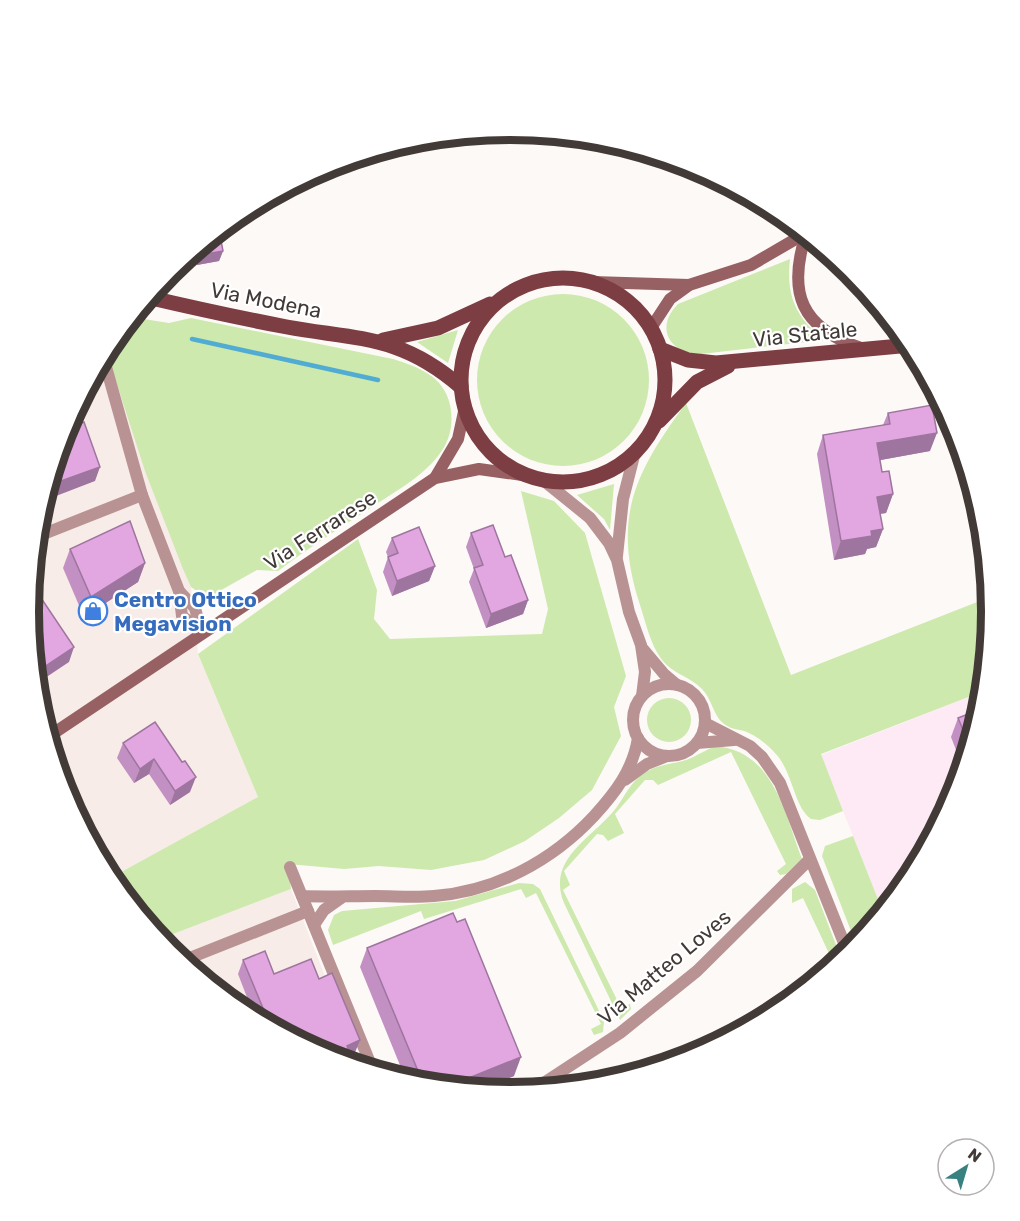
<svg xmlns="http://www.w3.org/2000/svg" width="1020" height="1221" viewBox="0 0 1020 1221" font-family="Rubik,sans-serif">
	<rect width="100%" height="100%" fill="#fdf9f7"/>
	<!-- commercial -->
	<path fill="#fdeaf5" d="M984 691 982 705 955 795 910 878 883 912 821 755Z"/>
	<!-- built -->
	<g fill="#f7ece7">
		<path d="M109 344 191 587 198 654 258 797 123 871 147 924 109 878 65 794 38 704 29 610 38 516 65 426Z"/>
		<path d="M291 889 360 1066 325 1055 242 1011 169 951 160 939Z"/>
	</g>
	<!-- green -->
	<g fill="#cde9ae">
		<path d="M790 259C786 295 795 317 824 340L701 354C670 354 654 328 678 304Z"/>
		<circle cx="563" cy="380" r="86"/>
		<path d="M131 317 169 323 191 318 393 359C418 367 444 376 450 405 454 424 450 441 438 456 420 479 392 493 369 509 338 529 307 549 278 571L257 570 207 598 191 587 183 569 145 471 106 350Z"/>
		<path d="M458 330 448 363 417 342Z"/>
		<path d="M686 403 791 675 990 597 991 611 984 691 821 754 843 811 820 820 811 819C793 806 793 770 774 752 767 744 754 734 744 731 736 729 730 729 723 723 713 715 712 699 702 689 691 677 673 674 662 660 650 644 646 623 640 605 612 518 634 474 686 403Z"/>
		<path d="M614 484 610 530 604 519 577 495Z"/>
		<path d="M521 491 554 501 585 533 626 676 614 707 621 736 592 790 559 818 525 841 484 860 431 870 379 866 344 869 288 864 291 889 160 939 147 924 123 871 258 797 198 654 358 539 377 590 374 619 390 639 542 634 548 609Z"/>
		<circle cx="669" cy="720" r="22"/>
		<path d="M716 746C774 752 784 812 802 859L786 874 780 875 777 871 786 864 731 752 658 785 653 780H645L615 814 624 833 608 841 603 835 597 834 564 871 570 885 563 890 621 1008 630 1004 631 1009 620 1020 564 903C547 861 587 841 612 813 622 802 628 786 639 777 654 764 670 765 686 760 697 756 705 750 716 746Z"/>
		<path d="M853 836 883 912 856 944 822 856 825 846Z"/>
		<path d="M805 882 815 890 841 958 834 964 803 898 792 903V889Z"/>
		<path d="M519 883 533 884 540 889 604 1021 603 1032 594 1035 591 1029 601 1024 536 893 526 898 521 889 424 919 421 911 333 945 328 930 334 915 342 911 455 901Z"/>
	</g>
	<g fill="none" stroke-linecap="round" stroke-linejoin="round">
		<!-- stream -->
		<path stroke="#50acd2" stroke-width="4.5" d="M192 339 378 380"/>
		<!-- minor -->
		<g stroke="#b99394" stroke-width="12">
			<path d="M103 356 142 495 179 591 182 616 201 631"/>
			<path d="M543 480 590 518 609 543 617 560 629 612 641 645 645 672 642 696"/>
			<path d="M36 537 142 495"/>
			<path d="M617 556 623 499 635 452"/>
			<path d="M179 591 195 608 201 631"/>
			<path d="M643 649 664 674 677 685"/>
			<circle cx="669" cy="720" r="36"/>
			<path d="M705 723 750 746 762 757 780 783 848 953"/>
			<path d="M697 743 734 740"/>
			<path d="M625 780 647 764 667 756"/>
			<path d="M290 867 373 1070"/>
			<path d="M302 896C326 897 350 896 375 896 395 896 414 898 434 896 496 891 552 861 594 816 615 793 633 770 638 738"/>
			<path d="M314 925 324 910 341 898"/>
			<path d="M182 961 308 911"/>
			<path d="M533 1090 620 1033 697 971 809 860"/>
		</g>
		<!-- secondary -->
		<g stroke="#976164" stroke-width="12">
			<path d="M806 234C787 293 801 328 861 348"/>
			<path d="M593 282 689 285 751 265 806 233"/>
			<path d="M651 328 670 299 688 286"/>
			<path d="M435 478 458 439 465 407"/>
			<path d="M48 737 435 478 479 469 529 476"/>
		</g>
		<!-- primary -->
		<g stroke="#7d3e43" stroke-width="15">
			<circle cx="563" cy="380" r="102"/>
			<path d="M147 297C194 308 240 318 287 327 360 340 401 335 461 387"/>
			<path d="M383 340 438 328 490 304"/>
			<path d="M660 349 688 360 716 363 911 345"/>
			<path d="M659 421 697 382 728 366"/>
		</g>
	</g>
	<!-- wall -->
	<g fill="#c290c2">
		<path d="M219 230 223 251 219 261 197 265 194 250Z"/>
		<path d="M888 413 930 451 880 460 882 472 893 494 886 513 880 514 883 529 876 547 867 549 865 554 834 560 817 454 823 435 883 425Z"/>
		<path d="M471 533 505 557 528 600 523 614 486 628 469 582 474 569 466 547Z"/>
		<path d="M392 538 435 566 429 581 392 596 383 572 388 557 386 552Z"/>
		<path d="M70 549 145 563 138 582 84 617 63 568Z"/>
		<path d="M981 709 963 768 951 737 958 718Z"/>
		<path d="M155 722 190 792 170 805 149 774 134 783 117 758 123 743Z"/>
		<path d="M367 948 514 1076 482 1089 416 1083 406 1080 360 967Z"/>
		<path d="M243 960 274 974 354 1055 351 1057 325 1055 255 1018 238 974Z"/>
	</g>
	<!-- shaded-wall -->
	<g fill="#9e759e">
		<path d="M223 251 219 261 197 265 200 255Z"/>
		<path d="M937 433 930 451 870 462 877 443Z"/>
		<path d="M100 467 95 481 43 501 47 486Z"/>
		<path d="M893 494 886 513 871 515 877 497Z"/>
		<path d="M883 529 876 547 867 549 865 554 834 560 841 541 871 531Z"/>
		<path d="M145 563 138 582 84 617 91 597Z"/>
		<path d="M435 566 429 581 392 596 397 581Z"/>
		<path d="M528 600 523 614 486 628 491 614Z"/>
		<path d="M74 647 69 662 36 684 35 673Z"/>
		<path d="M154 759 149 774 134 783 140 769Z"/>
		<path d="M196 777 190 792 170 805 175 791Z"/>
		<path d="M360 1040 354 1055 342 1060 347 1046Z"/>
		<path d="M521 1057 514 1076 482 1089 449 1086Z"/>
	</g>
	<!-- building -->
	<g fill="#e2a7e1" stroke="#9e759e" stroke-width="1.5">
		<path d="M219 230 223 251 200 255 199 246Z"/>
		<path d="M932 405 937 433 877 443 882 472 889 471 893 494 877 497 883 529 871 531 872 536 841 541 823 435 890 424 888 413Z"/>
		<path d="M74 410 79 424 84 422 100 467 47 486 65 426Z"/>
		<path d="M130 521 145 563 91 597 70 549Z"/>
		<path d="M493 525 505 557 511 555 528 600 491 614 474 568 483 565 471 533Z"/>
		<path d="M419 527 435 566 397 581 388 557 398 553 392 538Z"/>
		<path d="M31 583 74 647 35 673 28 610Z"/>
		<path d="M981 709 970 746 958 718Z"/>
		<path d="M155 722 182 762 185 761 196 777 175 791 154 759 140 769 123 743Z"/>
		<path d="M453 913 457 922 465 919 521 1057 449 1086 423 1083 367 948Z"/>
		<path d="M265 951 274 974 311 959 319 979 332 973 360 1040 347 1046 354 1064 325 1055 270 1025 243 960Z"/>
		<path d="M226 991 230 1000 220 993Z"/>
	</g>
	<!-- icons -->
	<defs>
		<g id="shop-ring" transform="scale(1.5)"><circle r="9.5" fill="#fff" stroke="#3f7fe0" stroke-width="1.5"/><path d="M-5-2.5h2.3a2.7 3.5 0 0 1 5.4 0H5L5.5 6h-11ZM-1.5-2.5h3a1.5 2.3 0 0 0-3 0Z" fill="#3f7fe0"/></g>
	</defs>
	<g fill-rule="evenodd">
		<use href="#shop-ring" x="93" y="611"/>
	</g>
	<g text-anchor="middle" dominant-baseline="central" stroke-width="4.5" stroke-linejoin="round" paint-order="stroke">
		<!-- street labels -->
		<g font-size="21" fill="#423a36" stroke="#fff">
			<text transform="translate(266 300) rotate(11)">Via Modena</text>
			<text transform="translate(805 334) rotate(-6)">Via Statale</text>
			<text transform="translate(320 530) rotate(-33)">Via Ferrarese</text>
			<text transform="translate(664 967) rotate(-40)">Via Matteo Loves</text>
		</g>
		<!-- shop labels -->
		<g font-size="21" font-weight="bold" fill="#366cbe" stroke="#fff" text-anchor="start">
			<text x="114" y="599">Centro Ottico<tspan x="114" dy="24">Megavision</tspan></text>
		</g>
	</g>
	<!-- crop -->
	<path d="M0 0H1020V1221H0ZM39 611a471 471 0 1 1 942 0a471 471 0 1 1-942 0Z" fill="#fff" fill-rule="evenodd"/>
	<path fill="none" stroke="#423a36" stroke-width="8" d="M39 611a471 471 0 1 1 942 0a471 471 0 1 1-942 0Z"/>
	<!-- north arrow -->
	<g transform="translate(966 1167) rotate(37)"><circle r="28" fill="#ffffff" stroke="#b3b0af" stroke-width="1.5"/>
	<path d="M0-4.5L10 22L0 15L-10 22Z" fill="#388181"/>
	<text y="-9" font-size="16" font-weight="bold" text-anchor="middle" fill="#423a36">N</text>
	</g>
</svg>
